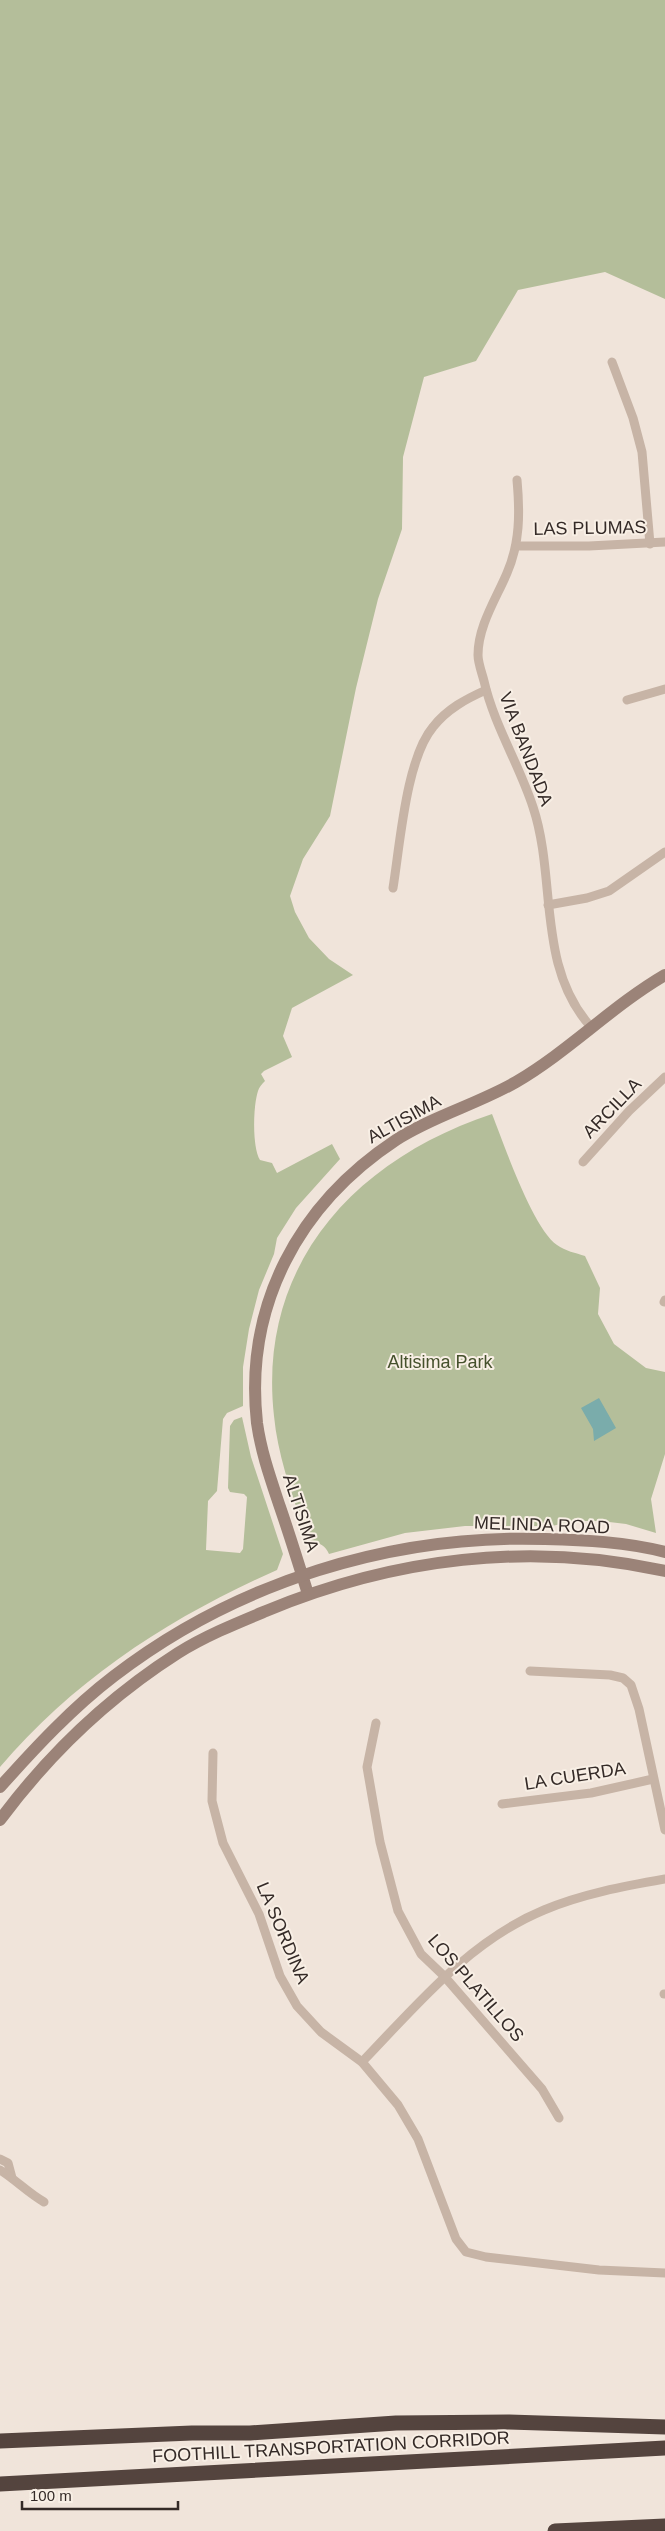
<svg xmlns="http://www.w3.org/2000/svg" width="665" height="2531" font-family="Arial,sans-serif">
	<style>
		.green { fill: #b4be9a }
		.water { fill: #7aacab }
		.lines { fill: none; stroke-linecap: round; stroke-linejoin: round }
		.street { stroke: #c7b4a6; stroke-width: 9 }
		.secondary { stroke: #9b8378; stroke-width: 12 }
		.highway { stroke: #54443e; stroke-width: 15 }
		.labels { text-anchor: middle; stroke-width: 4; stroke-linejoin: round; paint-order: stroke }
		.street-label { font-size: 18px; fill: #342a27; stroke: #f8efe5 }
		.park-label { font-size: 18px; fill: #45512c; stroke: #f8efe5 }
	</style>
	<rect width="100%" height="100%" fill="#f0e4da"/>
	<g class="green">
		<path d="M0 0H665V299L605 272 518 290 476 361 424 377 403 457 402 529 378 599 356 688 330 816 303 859 290 896 295 912 309 938 329 959 353 975 292 1008 283 1036 292 1057 264 1071 261 1074 265 1081C262 1084 259 1087 258 1091 253 1106 252 1147 260 1160L272 1163 277 1173 332 1144 340 1159 296 1208 277 1238 274 1254 259 1290 249 1329 243 1367V1406L227 1413 223 1419 217 1491 208 1501 206 1550 240 1553 243 1549 247 1497 244 1494 230 1492 228 1488 230 1426 234 1420 242 1417 251 1457 283 1554 277 1570C171 1617 76 1678 0 1767Z"/>
		<path d="M492 1114C504 1144 532 1227 557 1245 565 1251 576 1253 585 1256L600 1288 598 1314 614 1344 646 1368 665 1372V1454L651 1499 656 1533 626 1524 601 1521H574L552 1526H465L405 1533 329 1554C325 1545 318 1541 309 1543 295 1503 278 1459 274 1416 257 1264 356 1159 492 1114Z"/>
	</g>
	<path class="water" d="M599 1398 616 1428 594 1441 593 1429 581 1408Z"/>
	<g class="lines">
		<g class="street">
			<path d="M612 362 633 418 642 452 650 544"/>
			<path d="M517 480C520 513 520 543 507 573 496 599 478 626 478 655 478 663 482 673 484 681 494 725 519 764 533 807 557 879 536 966 591 1027"/>
			<path d="M516 546H589L665 542"/>
			<path d="M627 700 665 689"/>
			<path d="M393 888C400 845 406 759 433 727 447 709 466 699 486 690"/>
			<path d="M548 905 587 898 609 891 665 852"/>
			<path d="M583 1162 629 1111 665 1077"/>
			<path d="M664 1302 665 1300"/>
			<path d="M530 1671 610 1675 623 1678 631 1685 639 1709 665 1830"/>
			<path d="M376 1723 367 1767 380 1842 398 1911 421 1954 444 1976 542 2089 559 2118"/>
			<path d="M213 1753 212 1801 223 1843 259 1914 280 1976 297 2006 321 2032 362 2062 398 2105 418 2139 456 2239 466 2252 486 2257 599 2270 665 2273"/>
			<path d="M502 1804 591 1793 653 1779"/>
			<path d="M664 1994H665"/>
			<path d="M362 2062C417 2005 469 1941 544 1910 582 1894 625 1886 665 1879"/>
			<path d="M0 2159 8 2163 12 2178"/>
			<path d="M0 2170C16 2180 28 2193 44 2202"/>
		</g>
		<g class="secondary">
			<path d="M308 1594C299 1565 290 1536 280 1507 271 1480 261 1452 257 1423 244 1305 299 1204 396 1140 433 1116 478 1104 516 1082 569 1051 612 1006 665 975"/>
			<path d="M0 1787C35 1748 72 1708 114 1676 236 1582 392 1534 545 1539 584 1540 627 1542 665 1552"/>
			<path d="M0 1820C49 1754 109 1697 178 1653 205 1636 237 1623 266 1611 393 1558 530 1541 665 1571"/>
		</g>
		<g class="highway">
			<path d="M0 2441 192 2433H250L396 2423 509 2422 665 2427"/>
			<path d="M0 2484 665 2448"/>
			<path d="M555 2531 665 2526"/>
		</g>
	</g>
	<g class="labels">
		<g class="street-label">
			<text transform="translate(590 528) rotate(-1)" y="6">LAS PLUMAS</text>
			<text transform="translate(526 749) rotate(69)" y="6">VIA BANDADA</text>
			<text transform="translate(612 1108) rotate(-46)" y="6">ARCILLA</text>
			<text transform="translate(404 1119) rotate(-29)" y="6">ALTISIMA</text>
			<text transform="translate(301 1513) rotate(72)" y="6">ALTISIMA</text>
			<text transform="translate(542 1525) rotate(2)" y="6">MELINDA ROAD</text>
			<text transform="translate(575 1776) rotate(-9)" y="6">LA CUERDA</text>
			<text transform="translate(283 1933) rotate(67)" y="6">LA SORDINA</text>
			<text transform="translate(476 1988) rotate(49)" y="6">LOS PLATILLOS</text>
			<text transform="translate(331 2447) rotate(-3)" y="6">FOOTHILL TRANSPORTATION CORRIDOR</text>
		</g>
		<g class="park-label">
			<text x="440" y="1368">Altisima Park</text>
		</g>
	</g>
	<path d="M22 2501v8h156v-8" fill="none" stroke="#342a27" stroke-width="2.5"/>
	<text x="30" y="2501" font-size="15" fill="#342a27" stroke="#f8efe5" stroke-width="4" paint-order="stroke">100 m</text>
</svg>
